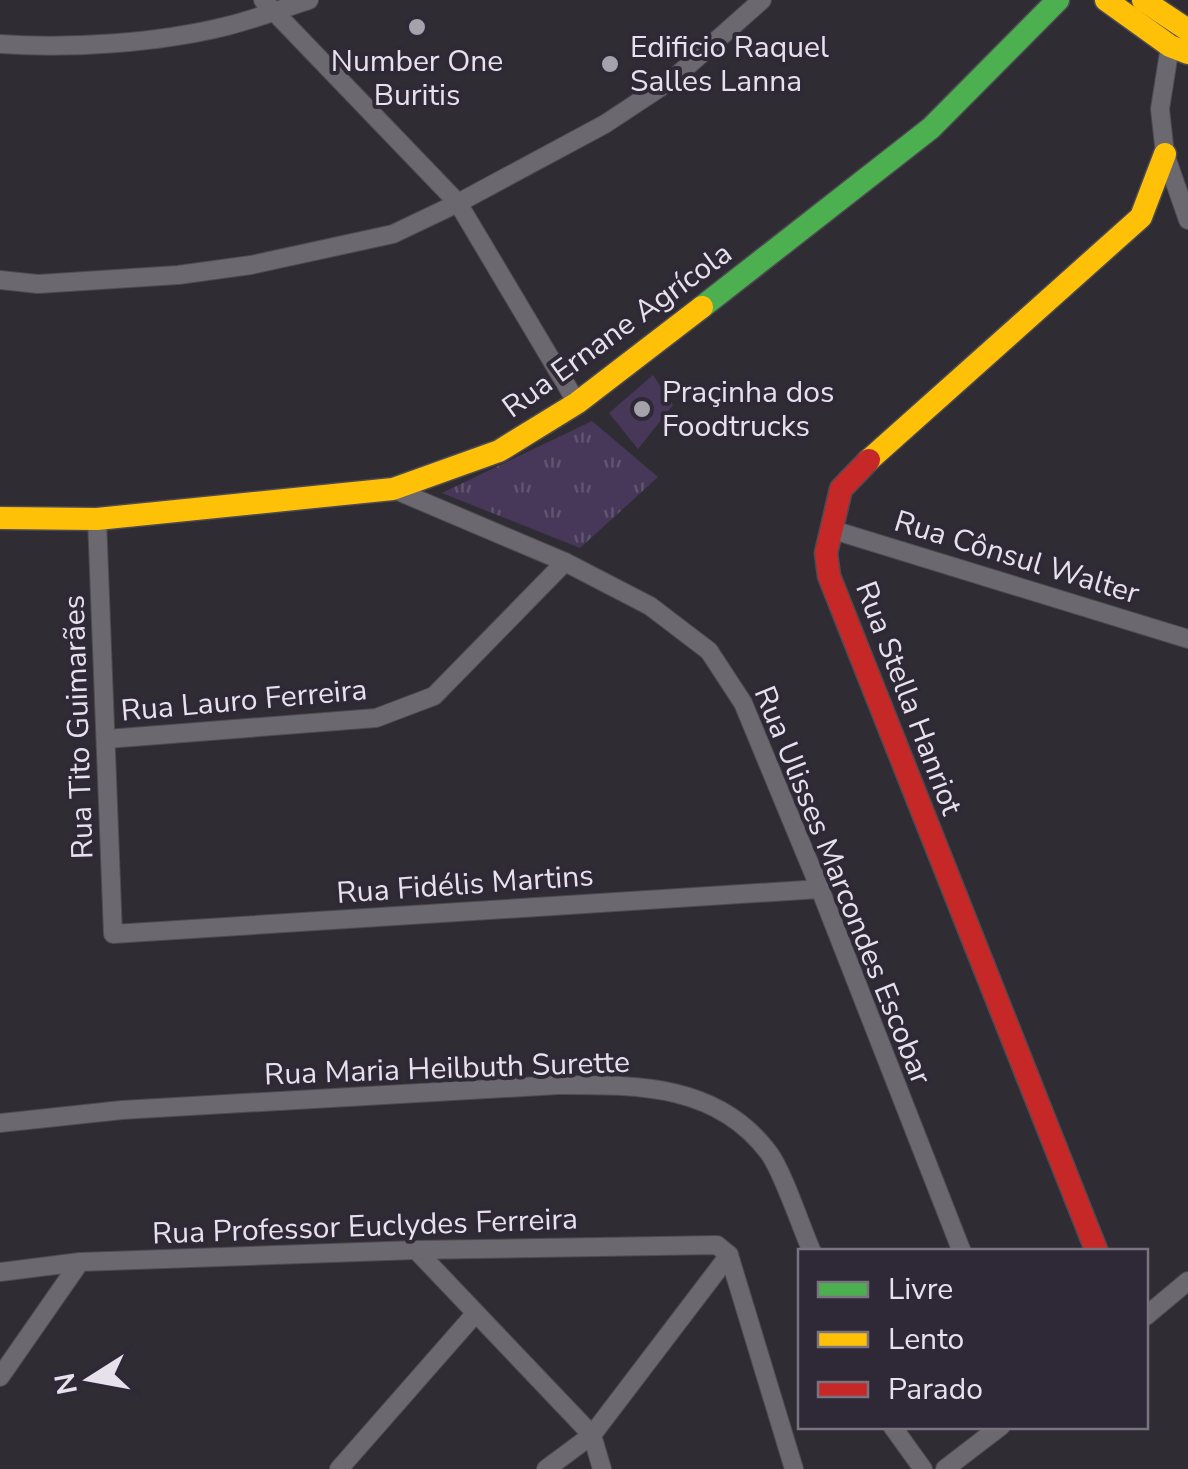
<svg xmlns="http://www.w3.org/2000/svg" width="1188" height="1469" font-family="'Nunito Sans',sans-serif">
	<style>
		.grass { fill: url(#grass-tufts) }
		.pitch { fill: #473758 }
		.lines { fill: none; stroke-linecap: round; stroke-linejoin: round }
		.street-casing { stroke: #4d4a51; stroke-width: 20 }
		.fast-casing { stroke: #4d4a51; stroke-width: 25 }
		.slow-casing { stroke: #4d4a51; stroke-width: 25 }
		.jam-casing { stroke: #4d4a51; stroke-width: 25 }
		.street { stroke: #6c686f; stroke-width: 18 }
		.fast { stroke: #4caf50; stroke-width: 22 }
		.slow { stroke: #ffc107; stroke-width: 22 }
		.jam { stroke: #c62828; stroke-width: 22 }
		.poi-dot { fill: #a6a2ab; stroke: #2f2937; stroke-width: 4 }
		.labels { text-anchor: middle; stroke-width: 8; stroke-linejoin: round; paint-order: stroke }
		.poi-label { font-size: 30px; fill: #e6e1eb; stroke: #2f2937; text-anchor: start }
		.street-label { font-size: 30px; fill: #e6e1eb; stroke: #2f2937 }
	</style>
	<defs>
		<pattern id="grass-tufts" width="24" height="20" patternUnits="userSpaceOnUse" patternTransform="scale(2.5)"><rect width="24" height="20" fill="#473758"/><path d="M3 7l-1-3M5 7V3M7 7l1-3M15 17l-1-3M17 17v-4M19 17l1-3" fill="none" stroke="#625470"/></pattern>
	</defs>
	<rect width="100%" height="100%" fill="#302c34"/>
	<path class="grass" d="M592 421 658 477 580 548 442 493Z"/>
	<path class="pitch" d="M653 375 673 405 638 449 609 413Z"/>
	<g class="lines">
		<defs>
			<g id="street">
				<path d="M263 0 458 203 577 403"/>
				<path d="M0 44C70 49 159 43 227 26 255 19 282 9 309 0"/>
				<path d="M1170 46 1160 109 1165 154 1188 220"/>
				<path d="M0 280 38 284 178 275 251 265 393 234 458 203 605 124 673 79 762 0"/>
				<path d="M393 489 565 562 650 606 709 651 743 703 820 889 962 1252"/>
				<path d="M97 519 113 934 820 889"/>
				<path d="M830 529 1188 639"/>
				<path d="M107 739 376 718 434 696 565 562"/>
				<path d="M0 1123 122 1110 558 1085C636 1085 717 1083 769 1153 783 1172 801 1227 812 1252"/>
				<path d="M416 1250 592 1435 602 1469"/>
				<path d="M729 1255 794 1469"/>
				<path d="M0 1272 80 1262 416 1250 717 1245 729 1255"/>
				<path d="M1146 1316 1188 1281"/>
				<path d="M0 1377 80 1262"/>
				<path d="M892 1426 923 1469"/>
				<path d="M339 1469 475 1314"/>
				<path d="M546 1469 592 1435 729 1255"/>
				<path d="M945 1469 1001 1426"/>
			</g>
			<path id="fast" d="M702 307 931 128 1058 0"/>
			<g id="slow">
				<path d="M1106 0 1170 46 1188 53"/>
				<path d="M1143 0 1188 30"/>
				<path d="M869 460 1141 217 1165 154"/>
				<path d="M0 518 97 519 393 489 499 451 577 403 702 307"/>
			</g>
			<path id="jam" d="M869 460 841 489 826 553 829 576 1097 1252"/>
		</defs>
		<use href="#street" class="street-casing"/>
		<use href="#fast" class="fast-casing"/>
		<use href="#slow" class="slow-casing"/>
		<use href="#jam" class="jam-casing"/>
		<use href="#street" class="street"/>
		<use href="#fast" class="fast"/>
		<use href="#slow" class="slow"/>
		<use href="#jam" class="jam"/>
	</g>
	<g class="poi-dot">
		<circle cx="417" cy="27" r="10"/>
		<circle cx="610" cy="64" r="10"/>
		<circle cx="642" cy="409" r="10"/>
	</g>
	<g class="labels">
		<g class="poi-label">
			<text x="630" y="57">Edificio Raquel<tspan x="630" dy="34">Salles Lanna</tspan></text>
			<text x="417" y="71" text-anchor="middle">Number One<tspan x="417" dy="34">Buritis</tspan></text>
			<text x="662" y="402">Praçinha dos<tspan x="662" dy="34">Foodtrucks</tspan></text>
		</g>
		<g class="street-label">
			<text transform="translate(617 330) rotate(-36)" y="10">Rua Ernane Agrícola</text>
			<text transform="translate(1017 557) rotate(17)" y="10">Rua Cônsul Walter</text>
			<text transform="translate(909 698) rotate(69)" y="10">Rua Stella Hanriot</text>
			<text transform="translate(244 700) rotate(-5)" y="10">Rua Lauro Ferreira</text>
			<text transform="translate(78 727) rotate(-92)" y="10">Rua Tito Guimarães</text>
			<text transform="translate(465 884) rotate(-4)" y="10">Rua Fidélis Martins</text>
			<text transform="translate(843 885) rotate(68)" y="10">Rua Ulisses Marcondes Escobar</text>
			<text transform="translate(447 1068) rotate(-2)" y="10">Rua Maria Heilbuth Surette</text>
			<text transform="translate(365 1226) rotate(-2)" y="10">Rua Professor Euclydes Ferreira</text>
		</g>
	</g>
	<rect x="798" y="1249" width="350" height="180" fill="#2f2937" stroke="#78737f" stroke-width="2.5"/>
	<rect x="818" y="1282" width="50" height="15" fill="#4caf50" stroke="#78737f" stroke-width="2.5"/>
	<text x="888" y="1299" font-size="30" fill="#e6e1eb">Livre</text>
	<rect x="818" y="1332" width="50" height="15" fill="#ffc107" stroke="#78737f" stroke-width="2.5"/>
	<text x="888" y="1349" font-size="30" fill="#e6e1eb">Lento</text>
	<rect x="818" y="1382" width="50" height="15" fill="#c62828" stroke="#78737f" stroke-width="2.5"/>
	<text x="888" y="1399" font-size="30" fill="#e6e1eb">Parado</text>
	<g transform="translate(90 1379) rotate(259)" stroke="#2f2937" stroke-width="8" paint-order="stroke">
	<path d="M0-8L18 38L0 25L-18 38Z" fill="#e6e1eb"/>
	<text y="-15" font-size="28" font-weight="bold" text-anchor="middle" fill="#e6e1eb">N</text>
	</g>
</svg>
